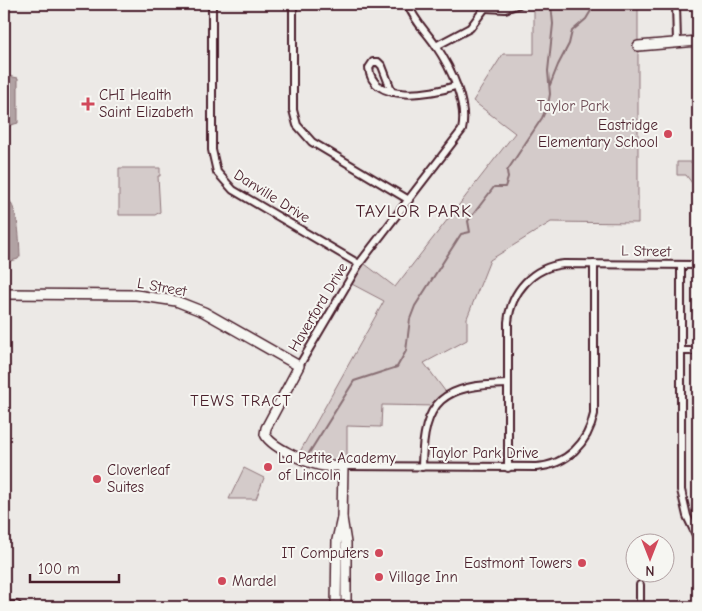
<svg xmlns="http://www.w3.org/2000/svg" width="702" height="611" font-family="'Comic Neue',sans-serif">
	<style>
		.green { fill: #d4cbca; stroke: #8f757a }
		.water { fill: #b1a2a3; stroke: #886e73 }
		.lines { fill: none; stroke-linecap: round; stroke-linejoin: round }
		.stream { stroke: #886e73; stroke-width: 2 }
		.street-casing { stroke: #4a1f2b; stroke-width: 10 }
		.secondary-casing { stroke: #4a1f2b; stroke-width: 12 }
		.primary-casing { stroke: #4a1f2b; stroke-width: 14 }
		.street { stroke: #f6f6f2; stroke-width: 6 }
		.secondary { stroke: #f6f6f2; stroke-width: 9 }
		.primary { stroke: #f6f6f2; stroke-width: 10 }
		.poi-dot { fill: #d1495b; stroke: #f6f6f2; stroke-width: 2 }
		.labels { text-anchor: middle; stroke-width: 4; stroke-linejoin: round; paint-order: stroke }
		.poi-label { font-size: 15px; fill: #4a1f2b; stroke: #f6f6f2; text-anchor: start }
		.park-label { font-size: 15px; fill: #6c4a53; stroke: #f6f6f2 }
		.street-label { font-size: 15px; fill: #4a1f2b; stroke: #f6f6f2 }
		.neighbourhood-label { font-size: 16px; letter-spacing: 1px; fill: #4a1f2b; stroke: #f6f6f2 }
		.quarter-label { font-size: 18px; letter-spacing: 1px; fill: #4a1f2b; stroke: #f6f6f2 }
	</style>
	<rect width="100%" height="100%" fill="#ece9e6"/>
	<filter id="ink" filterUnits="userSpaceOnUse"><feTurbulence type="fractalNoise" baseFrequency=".02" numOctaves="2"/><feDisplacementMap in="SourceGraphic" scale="10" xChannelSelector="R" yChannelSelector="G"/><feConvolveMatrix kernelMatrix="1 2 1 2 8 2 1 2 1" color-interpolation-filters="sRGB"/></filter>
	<g filter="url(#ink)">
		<g class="green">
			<path d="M534 4H638V223L551 222 490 260 467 318V340L424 363 448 395 437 406 382 405 381 427 347 426V466L297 457 384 301 348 282 361 261 395 287 515 133 473 101 503 54H534Z"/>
			<path d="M677 162H698V183H692L686 175H677Z"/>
			<path d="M119 168H160V176H158L160 212 155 215H119Z"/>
			<path d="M244 468 264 478 256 499H229Z"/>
		</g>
		<g class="water">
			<path d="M4 75 18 78V123L4 127Z"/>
			<path d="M4 192C19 211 19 232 20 256L18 259 4 263Z"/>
		</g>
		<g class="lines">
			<g class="stream">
				<path d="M550 85 558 65 569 44 572 31 586 19 595 4"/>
				<path d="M309 453 354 381 397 367 406 351 410 319 415 306 461 234 470 232 468 221 494 187H505L508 178 507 171 542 118 548 105 550 94 548 71 553 24 551 4"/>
			</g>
			<defs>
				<g id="street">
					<path d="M212 4V150L217 172 233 190 359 264"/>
					<path d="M293 4V110L297 125 312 142 409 200"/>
					<path d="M676 4 677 42"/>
					<path d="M486 8 505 9 519 4"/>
					<path d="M436 46 470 28 488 4"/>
					<path d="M392 92 382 66 378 62H373L369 68C372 104 432 94 455 86"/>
					<path d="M681 265V490L687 516 698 539"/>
					<path d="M681 351H698"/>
					<path d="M299 366 359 264 462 130C468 104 451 68 436 46 426 31 414 21 408 4"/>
					<path d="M343 466 536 467C567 465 588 443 594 414V264"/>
					<path d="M422 467C423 399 443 385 508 384"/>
					<path d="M508 468V322C511 291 533 267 564 264L698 265"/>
					<path d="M640 607V585"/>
				</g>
				<g id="secondary">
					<path d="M638 46 698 41"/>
					<path d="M4 294 136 295 176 301 204 312 299 366 266 428 265 434C270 447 306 462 319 465 327 467 335 466 343 466L342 518 337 540 336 607"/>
					<path d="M342 518 346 543V607"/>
				</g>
				<path id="primary" d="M4 607H16"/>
			</defs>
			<use href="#street" class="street-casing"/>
			<use href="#secondary" class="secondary-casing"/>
			<use href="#primary" class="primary-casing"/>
			<use href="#street" class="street"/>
			<use href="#secondary" class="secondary"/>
			<use href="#primary" class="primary"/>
		</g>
	</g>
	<g class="poi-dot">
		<path d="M85.5 96.5h5v5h5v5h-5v5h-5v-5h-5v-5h5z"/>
		<circle cx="668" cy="134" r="5"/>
		<circle cx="268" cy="467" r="5"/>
		<circle cx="97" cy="479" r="5"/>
		<circle cx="379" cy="553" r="5"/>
		<circle cx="582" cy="563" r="5"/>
		<circle cx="379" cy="577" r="5"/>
		<circle cx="222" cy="581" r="5"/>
	</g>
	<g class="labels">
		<g class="poi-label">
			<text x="99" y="100">CHI Health<tspan x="99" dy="17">Saint Elizabeth</tspan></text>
			<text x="658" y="130" text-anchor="end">Eastridge<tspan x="658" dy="17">Elementary School</tspan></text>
			<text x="278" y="463">La Petite Academy<tspan x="278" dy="17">of Lincoln</tspan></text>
			<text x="107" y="475">Cloverleaf<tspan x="107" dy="17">Suites</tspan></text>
			<text x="369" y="558" text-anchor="end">IT Computers</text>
			<text x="572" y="568" text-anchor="end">Eastmont Towers</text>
			<text x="389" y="582">Village Inn</text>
			<text x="232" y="586">Mardel</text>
		</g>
		<g class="park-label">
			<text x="573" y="111">Taylor Park</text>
		</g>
		<g class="street-label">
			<text transform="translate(272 196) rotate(32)" y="5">Danville Drive</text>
			<text transform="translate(646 251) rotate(1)" y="5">L Street</text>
			<text transform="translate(162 287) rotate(10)" y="5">L Street</text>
			<text transform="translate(318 307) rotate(-59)" y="5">Haverford Drive</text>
			<text x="484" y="458">Taylor Park Drive</text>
		</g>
		<g class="neighbourhood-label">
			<text x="241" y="406">TEWS TRACT</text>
		</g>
		<g class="quarter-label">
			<text x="414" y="217">TAYLOR PARK</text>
		</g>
	</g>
	<rect width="702" height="611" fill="none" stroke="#f6f6f2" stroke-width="20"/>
	<rect x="10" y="10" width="682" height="591" fill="none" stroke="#4a1f2b" stroke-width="2" filter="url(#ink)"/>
	<g transform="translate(650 558) rotate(180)"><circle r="24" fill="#f6f6f2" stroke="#b1a0a2"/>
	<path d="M0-4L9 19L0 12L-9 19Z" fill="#d1495b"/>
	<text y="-8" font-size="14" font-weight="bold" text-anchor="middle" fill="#4a1f2b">N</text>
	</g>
	<path d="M30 574v8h89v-8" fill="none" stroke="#4a1f2b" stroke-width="2.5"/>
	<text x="38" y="574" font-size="15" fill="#4a1f2b" stroke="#f6f6f2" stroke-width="4" paint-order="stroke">100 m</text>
</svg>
